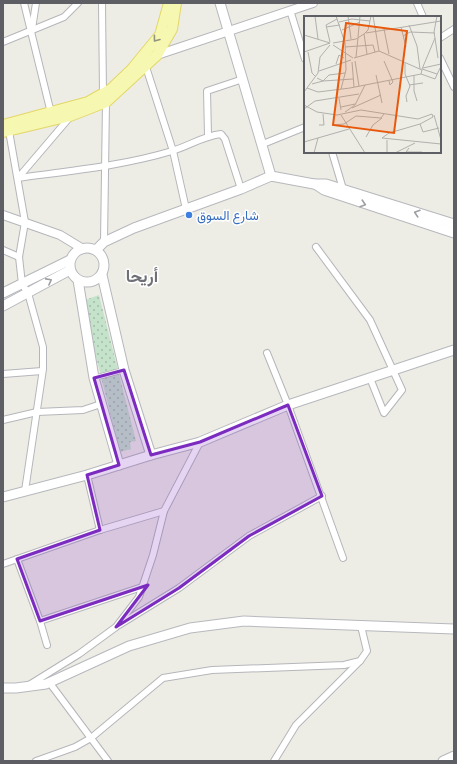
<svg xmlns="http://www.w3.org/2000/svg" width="457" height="764" font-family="'Roboto Condensed',Vazirmatn,sans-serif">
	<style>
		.park { fill: url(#park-dots) }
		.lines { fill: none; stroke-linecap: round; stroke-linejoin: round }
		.pedestrian-casing { stroke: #b5b6bb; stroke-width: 6 }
		.minor-casing { stroke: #b5b6bb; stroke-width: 8 }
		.tertiary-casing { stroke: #b5b6bb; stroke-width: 10 }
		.secondary-casing { stroke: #b6b8bd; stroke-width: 11 }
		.primary-casing { stroke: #e3d768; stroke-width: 12 }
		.pedestrian { stroke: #fff; stroke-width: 4.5 }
		.minor { stroke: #fff; stroke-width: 6 }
		.tertiary { stroke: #fff; stroke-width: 8 }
		.secondary { stroke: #fff; stroke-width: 9 }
		.primary { stroke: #f6f7b1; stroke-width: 10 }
		.oneway { stroke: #93947f }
		.oneway2 { stroke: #9e9fa2 }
		.marked { fill: #7b2cbf; fill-opacity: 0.2; stroke: #7b2cbf; stroke-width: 3; stroke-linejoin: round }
		.shop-dot { fill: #3f7fe0; stroke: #fff; stroke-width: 1.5 }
		.labels { text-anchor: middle; stroke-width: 3; stroke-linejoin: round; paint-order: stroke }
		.shop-label { font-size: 13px; fill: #366cbe; stroke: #fff; text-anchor: start }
		.district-label { font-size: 17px; font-weight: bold; fill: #6e7076; stroke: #fff }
		.inset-road { fill: none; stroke: #b0b0ad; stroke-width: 1 }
		.view { fill: #e8590c; fill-opacity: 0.15; stroke: #e8590c; stroke-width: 2 }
		.inset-edge { fill: none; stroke: #5d5f64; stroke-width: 2 }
	</style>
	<defs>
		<pattern id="park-dots" width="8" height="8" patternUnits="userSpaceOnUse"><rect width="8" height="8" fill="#c4e3ca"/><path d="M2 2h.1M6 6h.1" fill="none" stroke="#a2bba8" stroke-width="1.8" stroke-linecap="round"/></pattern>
	</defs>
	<rect width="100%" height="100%" fill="#eeede5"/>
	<path class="park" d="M99 295 136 441 130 442 131 449 120 452 82 301Z"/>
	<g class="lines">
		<defs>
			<path id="pedestrian" d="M94 378 124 370"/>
			<g id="minor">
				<path d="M24 3 51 113"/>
				<path d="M102 3 103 94"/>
				<path d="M417 3 423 17"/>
				<path d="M290 10 305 59"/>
				<path d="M32 29 36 3"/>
				<path d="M440 38 454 29"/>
				<path d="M3 42 64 17 78 3"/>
				<path d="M440 58 454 87"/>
				<path d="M146 67 173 151 186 209"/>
				<path d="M9 131 25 222 19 257 22 284 28 293 43 347V369L25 491"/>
				<path d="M208 135 207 91 243 79"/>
				<path d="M263 144 305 127"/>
				<path d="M332 152 343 189"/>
				<path d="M18 178C69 171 122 166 172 151 189 146 203 136 221 134L225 139 241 189"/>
				<path d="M18 178 70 117"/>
				<path d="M104 242 106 102"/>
				<path d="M316 247 370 320 402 390 384 413 370 378"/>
				<path d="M3 250 19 257"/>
				<path d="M267 353 288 405 343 558"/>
				<path d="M3 374 42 371"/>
				<path d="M3 420 37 412 83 410 101 404"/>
				<path d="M87 475 100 530"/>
				<path d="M17 559 40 621 47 645"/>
				<path d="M3 564 100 530 164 511"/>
				<path d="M40 621 142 587"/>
				<path d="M119 625 179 588 249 536 322 496"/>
				<path d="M49 682 108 761"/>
				<path d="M29 685 79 654 116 627 139 597 153 555 164 511 200 442"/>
				<path d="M36 761 75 747 91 738 163 678 212 670 344 665 360 661 367 651 361 626"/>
				<path d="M274 761 296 725 360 661"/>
			</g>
			<g id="tertiary">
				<path d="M157 55 313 3"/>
				<path d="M3 215 60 235 83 249"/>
			</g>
			<g id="secondary">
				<path d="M220 3 271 176"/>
				<path d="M315 184 324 190 454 233"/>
				<circle cx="87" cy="265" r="17"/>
				<path d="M96 250 104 242 134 228 241 189 271 176 314 184H326L454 224"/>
				<path d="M102 275 124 370 151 455"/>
				<path d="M78 280 94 378 119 465"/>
				<path d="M3 293 70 260"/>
				<path d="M3 306 70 270"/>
				<path d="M3 497 87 475 151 455 200 442 288 405 454 350"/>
				<path d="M3 688H16L46 684 129 646 190 628 244 621 454 629"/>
				<path d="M443 761 454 756"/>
			</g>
			<g id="primary">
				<path d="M3 125 88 102 111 89 132 69 160 35 169 3"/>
				<path d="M3 132 70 116 106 102 157 55 172 29 176 3"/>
			</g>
		</defs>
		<use href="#pedestrian" class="pedestrian-casing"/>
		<use href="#minor" class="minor-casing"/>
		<use href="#tertiary" class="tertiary-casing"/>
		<use href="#secondary" class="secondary-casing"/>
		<use href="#primary" class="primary-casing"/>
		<use href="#pedestrian" class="pedestrian"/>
		<use href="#minor" class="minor"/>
		<use href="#tertiary" class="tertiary"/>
		<use href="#secondary" class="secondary"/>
		<use href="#primary" class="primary"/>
	</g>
	<defs><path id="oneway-chevron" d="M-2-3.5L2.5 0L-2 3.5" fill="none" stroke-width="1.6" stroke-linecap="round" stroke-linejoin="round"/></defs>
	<use class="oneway" href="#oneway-chevron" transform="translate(156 39) rotate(127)"/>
	<g class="oneway2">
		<use href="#oneway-chevron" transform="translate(363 204) rotate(18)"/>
		<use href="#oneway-chevron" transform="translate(417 213) rotate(-162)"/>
		<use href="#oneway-chevron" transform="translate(49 281) rotate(-28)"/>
	</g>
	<path class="marked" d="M124 370 151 455 200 442 288 405 322 496 249 536 179 588 116 627 148 585 40 621 17 559 100 530 87 475 119 465 94 378Z"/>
	<circle class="shop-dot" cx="189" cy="215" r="4"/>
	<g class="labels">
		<g class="shop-label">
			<text x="197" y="220">شارع السوق</text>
		</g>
		<g class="district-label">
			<text x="142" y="282">أريحا</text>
		</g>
	</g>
	<g transform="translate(304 16)">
		<rect width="137" height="137" fill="#eeede5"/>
		<path class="inset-road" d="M11 0 14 23M32 0 40 24M44 0 47 23M69 0 75 35M133 0 130 16 134 42M35 6 48 3 66 5M105 9 113 30 116 53M22 11 36 9M97 11 102 31M80 13 85 38M38 14 56 6M62 17 137 5M60 18 63 38M0 19 26 27M99 20 106 16 131 17M54 21 56 0M26 26 22 9 33 3M29 27 52 23 60 18 64 14 67 0M29 29 49 42M41 31 69 29 71 36M0 36 26 27M4 36 8 57 11 60M52 41 54 22M51 45 55 70M80 45 89 66 86 69 85 65M48 46 50 71M101 47V58L106 70 102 80 103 86M32 48 35 39 40 42M119 52 137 48M118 53 131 22M118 53 133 58M15 55 47 44M117 58 131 63 136 52M72 59 78 87M110 59V75L113 85M13 62 19 65 49 63M8 68 19 65 25 59 41 57M105 69 119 67M3 72 14 76 46 72 117 58 118 54 75 35 50 42M37 73 42 54 41 26M0 76 14 57 16 41 26 29M35 82 37 94M0 89 13 96 33 99 57 94 114 103 128 98 129 101 116 108 85 117 78 122 137 128M37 91 51 88M48 92 77 79M0 93 11 85 55 78M41 96 51 89 61 69M37 99 61 137M130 99 137 124M116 108 119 116 135 112M15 109H20L19 98M29 109 40 108 52 100 77 102 80 98M62 121 69 109 78 102M0 126 45 113M105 132 102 136H118M10 137 14 122M83 137V124M91 137 111 127"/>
		<path class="view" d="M42 7 103 15 90 117 29 109Z"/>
		<rect width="137" height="137" class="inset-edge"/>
	</g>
	<rect width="457" height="764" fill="none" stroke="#5d5f64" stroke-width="8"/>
</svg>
